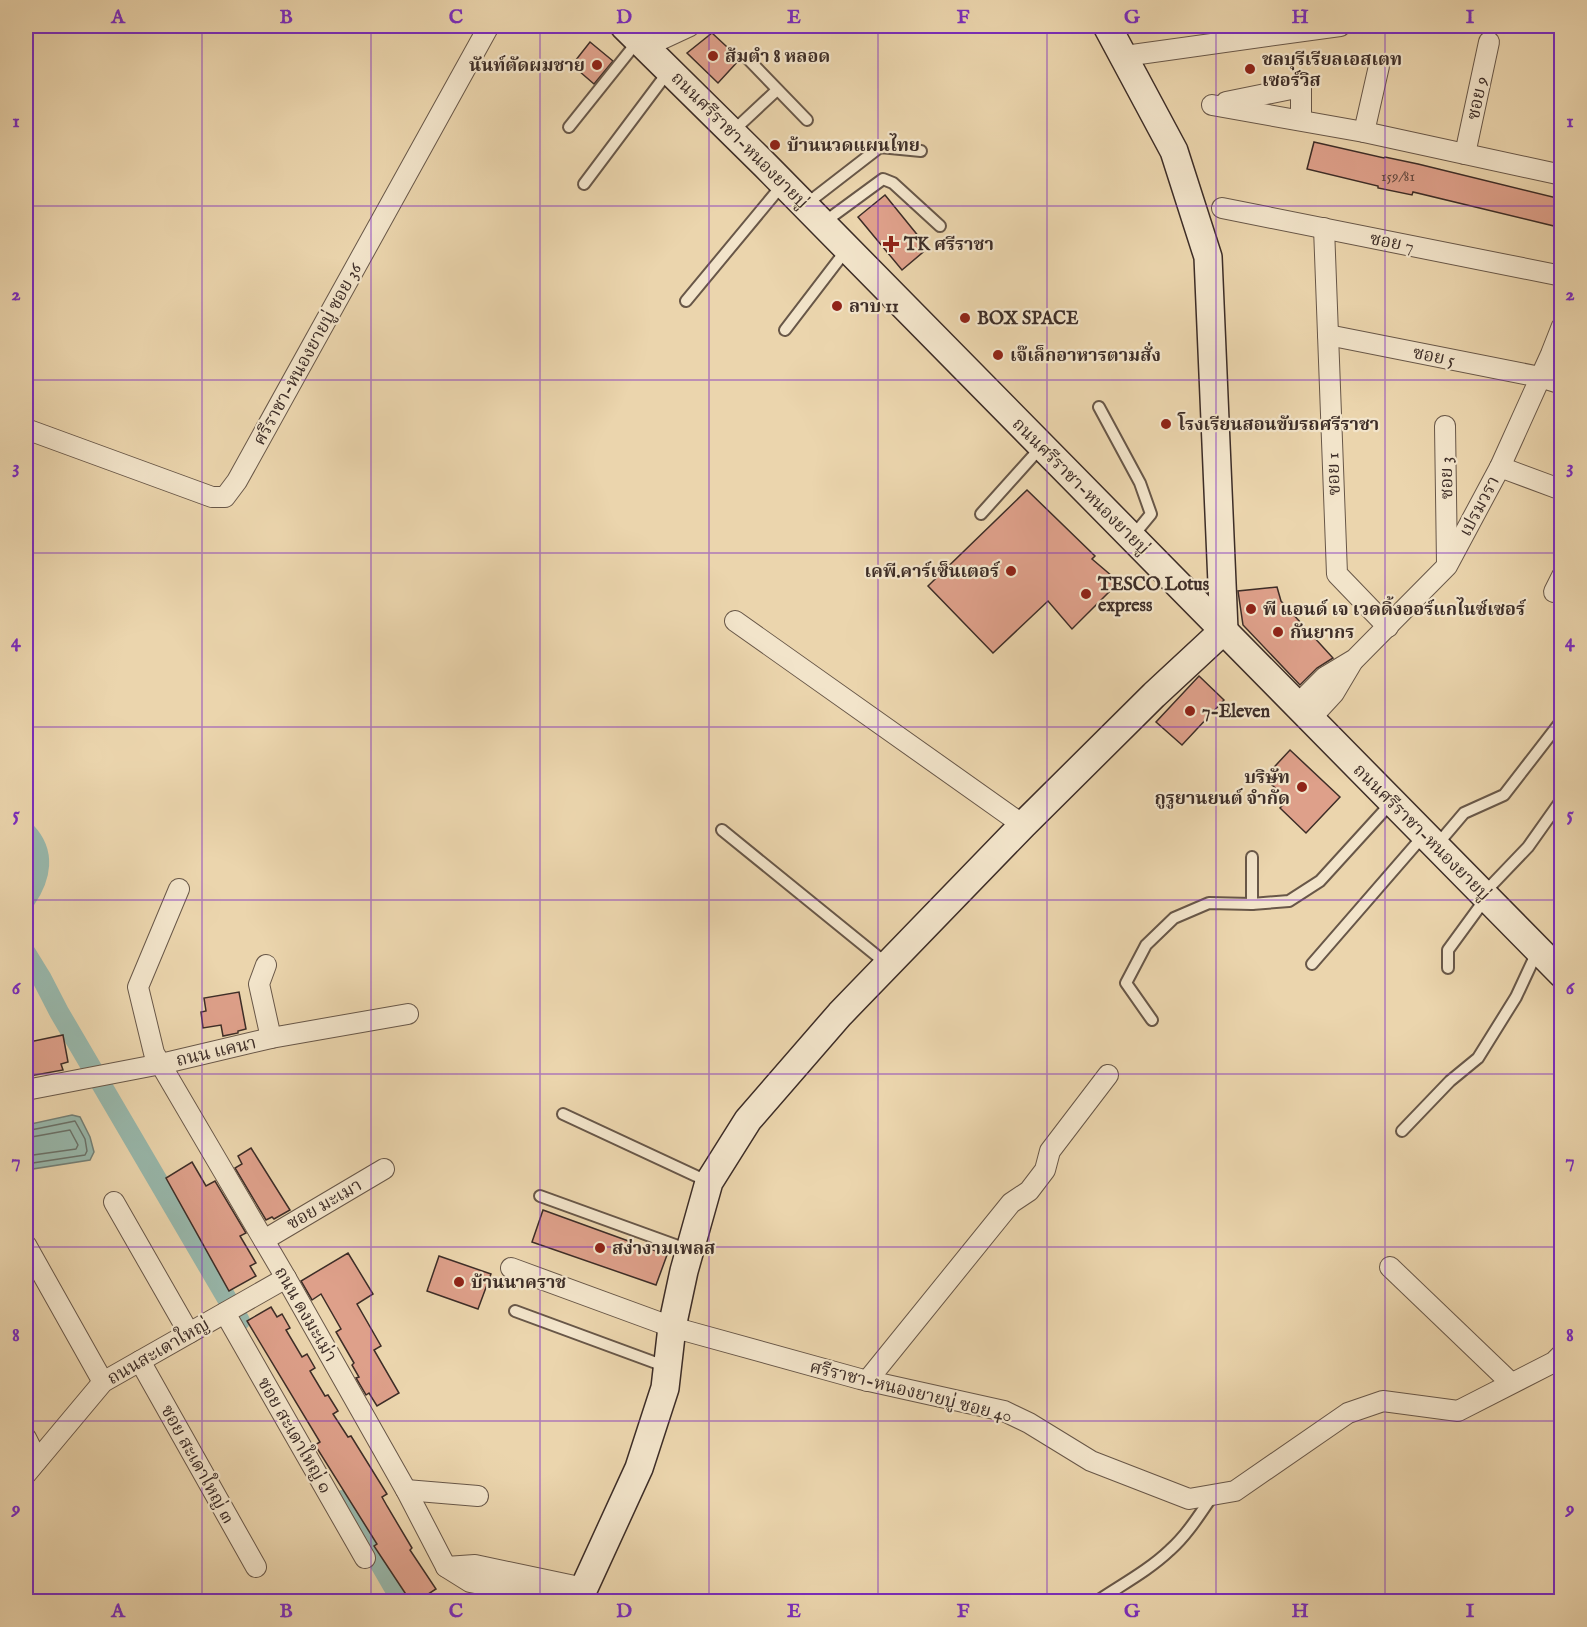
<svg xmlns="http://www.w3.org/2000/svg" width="1587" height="1627" font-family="'IM FELL English','Noto Serif Thai',serif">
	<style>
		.water { fill: #98b8ac; stroke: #748077; stroke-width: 1.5 }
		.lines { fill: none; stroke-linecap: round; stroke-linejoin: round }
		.shore { stroke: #6a726a; stroke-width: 1.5 }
		.canal { stroke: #98b8ac; stroke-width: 20 }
		.building { fill: #dea08a; stroke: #3d2d27; stroke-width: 1.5 }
		.lane-casing { stroke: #685748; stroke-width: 14 }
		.street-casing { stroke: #685748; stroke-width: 22 }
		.secondary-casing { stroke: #3d2d27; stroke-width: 30 }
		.lane { stroke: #f2e4ca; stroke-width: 10 }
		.street { stroke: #f2e4ca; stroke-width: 20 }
		.secondary { stroke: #f2e4ca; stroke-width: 27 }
		.grid { fill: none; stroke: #7b2cbf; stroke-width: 1.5; stroke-opacity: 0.55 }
		.poi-dot { fill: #8f2418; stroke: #f2e4ca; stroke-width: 2 }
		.labels { text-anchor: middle; stroke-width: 4.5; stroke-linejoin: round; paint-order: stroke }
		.number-label { font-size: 15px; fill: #654a40 }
		.poi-label { font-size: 18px; font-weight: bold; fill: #3d2d27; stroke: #f2e4ca; text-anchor: start }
		.street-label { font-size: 18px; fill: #3d2d27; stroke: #f2e4ca }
		.neatline { fill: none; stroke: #7b2cbf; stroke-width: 2 }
		.grid-label { font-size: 20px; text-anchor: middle; font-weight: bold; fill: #7b2cbf }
	</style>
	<rect width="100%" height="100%" fill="#ebd5ad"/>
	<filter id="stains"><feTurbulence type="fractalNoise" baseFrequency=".00333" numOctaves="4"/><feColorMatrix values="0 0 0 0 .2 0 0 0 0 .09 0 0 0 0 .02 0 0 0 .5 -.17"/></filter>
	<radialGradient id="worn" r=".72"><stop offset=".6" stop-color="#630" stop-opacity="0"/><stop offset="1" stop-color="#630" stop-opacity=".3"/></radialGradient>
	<path class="water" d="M72 1115 80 1117 90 1137 94 1152 90 1160 26 1170V1125Z"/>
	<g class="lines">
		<g class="shore">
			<path d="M26 1131 75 1121 85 1139 87 1151 85 1155 26 1164"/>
			<path d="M26 1138 70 1130 78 1145 76 1149 26 1156"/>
		</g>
		<g class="canal">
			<path d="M26 832C46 853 41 877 26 899"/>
			<path d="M26 953 42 979 59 1012 240 1321"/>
			<path d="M343 1500 402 1602"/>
		</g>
	</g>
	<g class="building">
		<path d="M712 33 740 59 718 83 687 53Z"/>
		<path d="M590 42 613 61 594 84 572 65Z"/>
		<path d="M1314 142 1384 158 1385 157 1418 164 1561 199 1554 226 1413 192 1412 195 1378 188V186L1307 169Z"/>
		<path d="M885 195 928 248 902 270 858 217Z"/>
		<path d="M1027 490 1095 556 1092 559 1119 582 1072 629 1048 601 993 653 928 586Z"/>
		<path d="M1277 587 1281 601 1333 658 1317 668 1300 685 1243 625 1238 591Z"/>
		<path d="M1199 676 1224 700 1182 745 1156 722Z"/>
		<path d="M1290 750 1340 797 1306 833 1280 808 1288 799 1264 778Z"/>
		<path d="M239 992 246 1029 238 1031V1033L223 1036 221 1025 203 1028 201 1012 206 1011 204 998Z"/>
		<path d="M63 1035 68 1062 61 1064 63 1070 30 1076 26 1056 31 1055 29 1042Z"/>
		<path d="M251 1148 290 1210 274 1219 272 1217 266 1220 235 1168 242 1164 238 1156Z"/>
		<path d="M192 1162 206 1186 215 1181 246 1233 240 1236 256 1263 250 1266 256 1276 229 1291 166 1178Z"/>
		<path d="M543 1210 667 1255 656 1285 532 1242Z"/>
		<path d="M348 1253 373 1294 357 1304 381 1346 374 1350 399 1393 377 1406 369 1393 366 1395 356 1378 359 1377 352 1365 354 1363 336 1332 341 1329 321 1294 312 1300 301 1281Z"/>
		<path d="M439 1256 491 1274 478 1309 427 1291Z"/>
		<path d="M271 1307 277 1317 282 1314 290 1328 286 1330 302 1357 307 1354 315 1368 310 1371 325 1396 328 1395 338 1411 333 1414 348 1437 351 1436 387 1494 382 1497 387 1506 412 1548 410 1550 436 1589 416 1602H411L374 1546 377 1544 315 1445 320 1442 247 1321Z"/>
	</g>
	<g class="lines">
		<defs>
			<g id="lane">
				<path d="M748 59 807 120"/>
				<path d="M569 127 637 42"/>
				<path d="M732 132 777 90"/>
				<path d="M584 184 668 72"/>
				<path d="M805 205 880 147 921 151"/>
				<path d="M823 223 883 179 893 183 940 226"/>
				<path d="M686 301 783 184"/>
				<path d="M785 330 847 249"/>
				<path d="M1099 407 1140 483 1151 514 1132 537"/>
				<path d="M981 514 1042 446"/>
				<path d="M722 830 887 964"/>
				<path d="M1436 846 1464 813 1504 795 1562 720"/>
				<path d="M1483 894 1528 847 1562 799"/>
				<path d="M1252 904V857"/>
				<path d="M1312 964 1424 835"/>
				<path d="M1448 968V950L1486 898"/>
				<path d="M1152 1020 1126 983 1146 945 1174 918 1209 903 1252 904 1289 901 1320 881 1392 802"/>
				<path d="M563 1114 709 1182"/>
				<path d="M1402 1131 1450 1081 1478 1058 1516 997 1537 952"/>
				<path d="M540 1196 689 1250"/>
				<path d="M515 1311 667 1367"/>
				<path d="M1096 1602C1121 1585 1148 1571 1170 1550 1187 1535 1200 1514 1213 1495"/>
			</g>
			<g id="street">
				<path d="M647 46 690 26"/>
				<path d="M1125 56 1340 26"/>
				<path d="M1226 102 1301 87V120"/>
				<path d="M1212 105 1364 132 1562 175"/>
				<path d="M1364 132 1379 66"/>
				<path d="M1465 154 1489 42"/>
				<path d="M1222 208 1562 276"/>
				<path d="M1324 228 1337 574 1388 627"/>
				<path d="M1328 335 1540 377 1562 384"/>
				<path d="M1445 426 1447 563"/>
				<path d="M26 429 212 497H225L237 481 489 26"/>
				<path d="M1500 467 1562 490"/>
				<path d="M1554 592 1562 576"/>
				<path d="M735 621 1023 825"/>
				<path d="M1296 706 1325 677 1355 659 1447 566 1500 467 1551 354 1562 326"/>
				<path d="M1310 719 1334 693 1353 661"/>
				<path d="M179 889 138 987 154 1053 286 1278 406 1490 446 1567 470 1582 570 1601"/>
				<path d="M266 965 259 984 271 1038"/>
				<path d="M26 1090 161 1064 271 1038 408 1014"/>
				<path d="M114 1202 189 1333"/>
				<path d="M264 1240 384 1169"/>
				<path d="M26 1245 103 1382"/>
				<path d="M1390 1267 1511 1383"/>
				<path d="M511 1268 672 1327 860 1379 1004 1411 1029 1423 1091 1461 1189 1499 1235 1491 1348 1413 1383 1401 1458 1411 1554 1362 1562 1354"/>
				<path d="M225 1313 365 1558"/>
				<path d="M140 1361 256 1567"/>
				<path d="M867 1381 1011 1203 1029 1191 1045 1170 1050 1151 1108 1075"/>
				<path d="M26 1438 37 1460"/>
				<path d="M26 1474 103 1382 286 1278"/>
				<path d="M406 1490 478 1496"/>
				<path d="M446 1567 475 1565 584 1588"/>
			</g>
			<g id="secondary">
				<path d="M624 26 765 165 1562 974"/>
				<path d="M570 1602 584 1588 639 1468 665 1388 672 1327 684 1271 709 1182 748 1120 840 1014 1023 825 1154 695 1224 630 1208 257 1174 151 1107 26"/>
			</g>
		</defs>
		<use href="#lane" class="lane-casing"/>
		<use href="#street" class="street-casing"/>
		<use href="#secondary" class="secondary-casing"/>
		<use href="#lane" class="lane"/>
		<use href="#street" class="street"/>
		<use href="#secondary" class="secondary"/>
	</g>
	<path class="grid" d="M202 26V1602M371 26V1602M540 26V1602M709 26V1602M878 26V1602M1047 26V1602M1216 26V1602M1385 26V1602M26 206H1562M26 380H1562M26 553H1562M26 727H1562M26 900H1562M26 1074H1562M26 1247H1562M26 1421H1562"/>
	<g class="poi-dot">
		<circle cx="713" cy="56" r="6"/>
		<circle cx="597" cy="65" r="6"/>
		<circle cx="1250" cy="69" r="6"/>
		<circle cx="775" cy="145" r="6"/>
		<path d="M888 235h6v6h6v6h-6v6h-6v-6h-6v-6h6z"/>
		<circle cx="837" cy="306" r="6"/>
		<circle cx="965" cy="318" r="6"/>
		<circle cx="998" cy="355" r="6"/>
		<circle cx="1166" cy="424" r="6"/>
		<circle cx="1011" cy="571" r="6"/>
		<circle cx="1086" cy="594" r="6"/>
		<circle cx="1251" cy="609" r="6"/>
		<circle cx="1278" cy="632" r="6"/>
		<circle cx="1190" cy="711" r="6"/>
		<circle cx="1302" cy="787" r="6"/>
		<circle cx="600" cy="1248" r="6"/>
		<circle cx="459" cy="1282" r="6"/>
	</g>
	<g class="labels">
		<g class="number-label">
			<text x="1398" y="181">159/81</text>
		</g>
		<g class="poi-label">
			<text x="725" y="62">ส้มตำ 8 หลอด</text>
			<text x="1262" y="65">ชลบุรีเรียลเอสเตท<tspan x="1262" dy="21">เซอร์วิส</tspan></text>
			<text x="585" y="71" text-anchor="end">นันท์ตัดผมชาย</text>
			<text x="787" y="151">บ้านนวดแผนไทย</text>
			<text x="904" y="250">TK ศรีราชา</text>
			<text x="849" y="312">ลาบ 11</text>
			<text x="977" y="324">BOX SPACE</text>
			<text x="1010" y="361">เจ๊เล็กอาหารตามสั่ง</text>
			<text x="1178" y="430">โรงเรียนสอนขับรถศรีราชา</text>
			<text x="999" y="577" text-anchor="end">เคพี.คาร์เซ็นเตอร์</text>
			<text x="1098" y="590">TESCO Lotus<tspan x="1098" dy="21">express</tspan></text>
			<text x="1263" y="615">พี แอนด์ เจ เวดดิ้งออร์แกไนซ์เซอร์</text>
			<text x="1290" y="638">กันยากร</text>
			<text x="1202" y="717">7-Eleven</text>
			<text x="1290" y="783" text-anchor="end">บริษัท<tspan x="1290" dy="21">กูรูยานยนต์ จำกัด</tspan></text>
			<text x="612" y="1254">สง่างามเพลส</text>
			<text x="471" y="1288">บ้านนาคราช</text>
		</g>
		<g class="street-label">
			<text transform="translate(1477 98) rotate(-78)" y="6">ซอย 9</text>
			<text transform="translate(740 140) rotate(45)" y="6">ถนนศรีราชา-หนองยายบู่</text>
			<text transform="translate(1392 242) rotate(11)" y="6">ซอย 7</text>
			<text transform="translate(307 354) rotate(-61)" y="6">ศรีราชา-หนองยายบู่ ซอย 36</text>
			<text transform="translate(1434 356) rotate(11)" y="6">ซอย 5</text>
			<text transform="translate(1333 474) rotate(-92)" y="6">ซอย 1</text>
			<text transform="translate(1446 478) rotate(-91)" y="6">ซอย 3</text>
			<text transform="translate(1081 486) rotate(45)" y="6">ถนนศรีราชา-หนองยายบู่</text>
			<text transform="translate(1479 506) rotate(-62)" y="6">เปรมวรา</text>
			<text transform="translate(1422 832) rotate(45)" y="6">ถนนศรีราชา-หนองยายบู่</text>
			<text transform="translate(216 1051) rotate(-13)" y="6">ถนน แคนา</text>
			<text transform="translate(324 1204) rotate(-30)" y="6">ซอย มะเมา</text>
			<text transform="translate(306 1314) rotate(60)" y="6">ถนน ดงมะเม่า</text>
			<text transform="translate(158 1351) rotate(-30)" y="6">ถนนสะเดาใหญ่</text>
			<text transform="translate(911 1391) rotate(14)" y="6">ศรีราชา-หนองยายบู่ ซอย 40</text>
			<text transform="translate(295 1435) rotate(60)" y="6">ซอย สะเดาใหญ่ ๑</text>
			<text transform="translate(198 1464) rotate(61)" y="6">ซอย สะเดาใหญ่ ๓</text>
		</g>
	</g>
	<rect width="1587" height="1627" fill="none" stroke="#ebd5ad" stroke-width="66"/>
	<rect x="33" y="33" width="1521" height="1561" class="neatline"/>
	<g class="grid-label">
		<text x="118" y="23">A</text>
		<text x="286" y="23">B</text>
		<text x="456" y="23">C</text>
		<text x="624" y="23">D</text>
		<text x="794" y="23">E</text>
		<text x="963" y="23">F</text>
		<text x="1132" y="23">G</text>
		<text x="1300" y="23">H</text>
		<text x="1470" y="23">I</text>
		<text x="16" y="127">1</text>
		<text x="1570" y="127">1</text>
		<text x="16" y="300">2</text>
		<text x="1570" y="300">2</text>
		<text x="16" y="473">3</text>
		<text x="1570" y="473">3</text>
		<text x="16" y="647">4</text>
		<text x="1570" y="647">4</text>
		<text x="16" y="820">5</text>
		<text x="1570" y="820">5</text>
		<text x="16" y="994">6</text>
		<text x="1570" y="994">6</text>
		<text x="16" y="1167">7</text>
		<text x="1570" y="1167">7</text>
		<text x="16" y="1341">8</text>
		<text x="1570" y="1341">8</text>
		<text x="16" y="1514">9</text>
		<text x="1570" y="1514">9</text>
		<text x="118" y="1617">A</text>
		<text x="286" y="1617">B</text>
		<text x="456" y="1617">C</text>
		<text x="624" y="1617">D</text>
		<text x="794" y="1617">E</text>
		<text x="963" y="1617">F</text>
		<text x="1132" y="1617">G</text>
		<text x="1300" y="1617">H</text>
		<text x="1470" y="1617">I</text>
	</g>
	<rect width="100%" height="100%" filter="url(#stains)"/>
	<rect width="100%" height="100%" fill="url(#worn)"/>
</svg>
